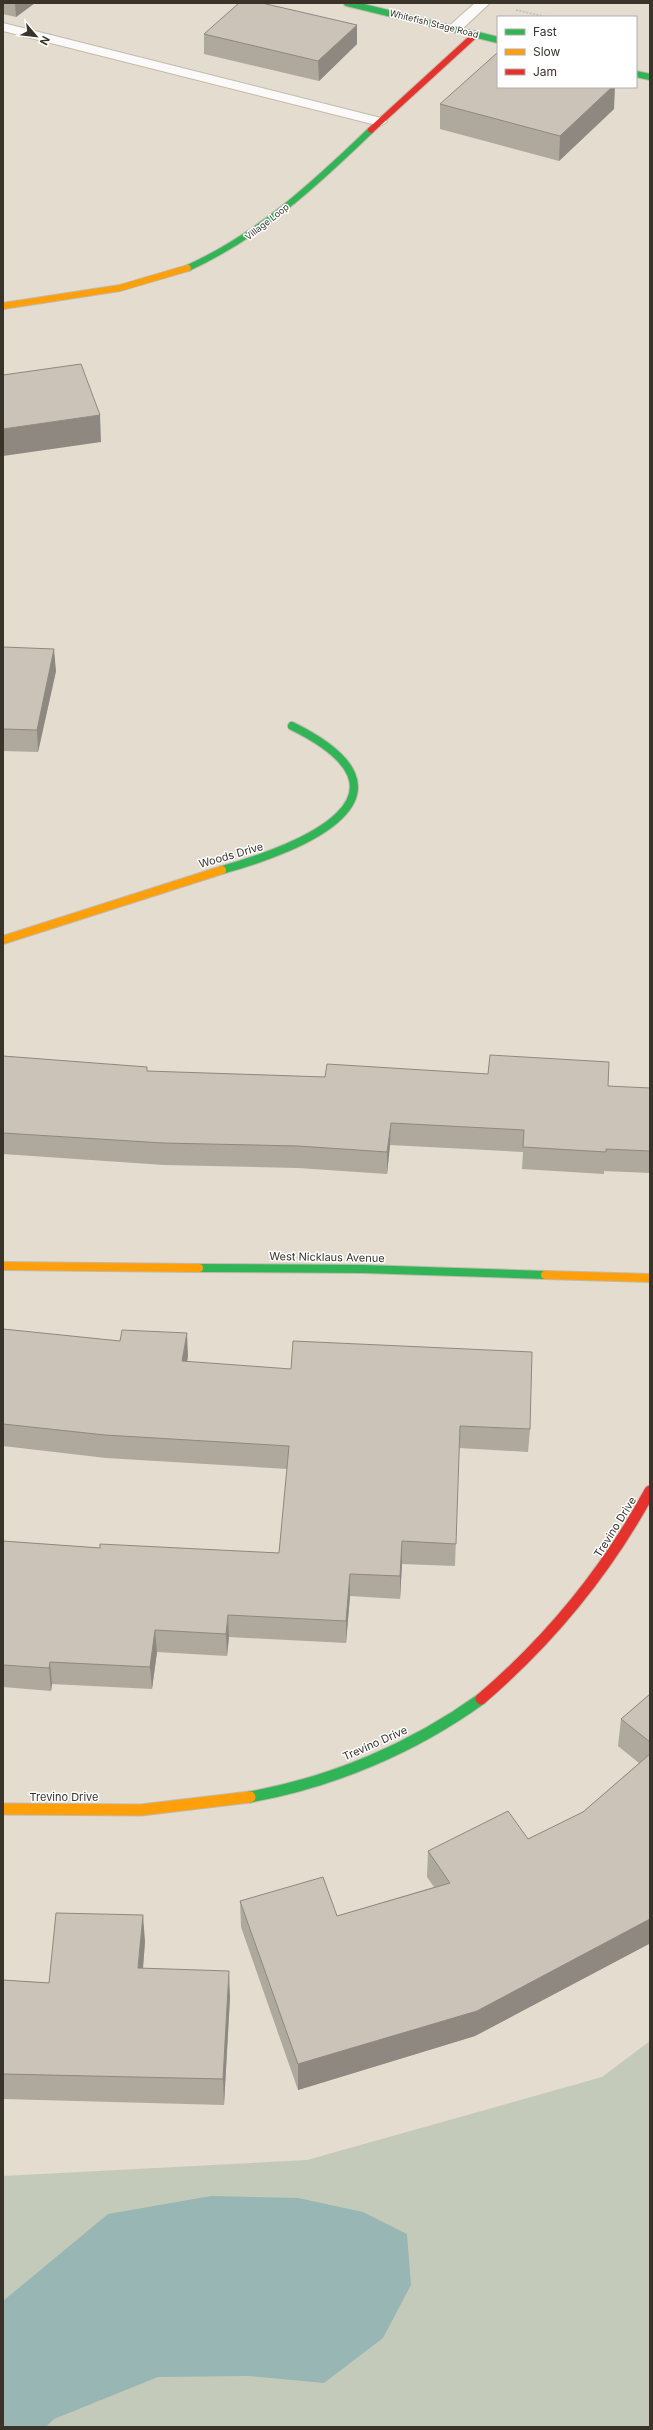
<svg xmlns="http://www.w3.org/2000/svg" width="653" height="2430" font-family="Inter,sans-serif">
	<style>
		.green { fill: #c4caba }
		.water { fill: #98b6b3 }
		.lines { fill: none; stroke-linecap: round; stroke-linejoin: round }
		.lane-casing { stroke: #c0baae; stroke-width: 2 }
		.street-casing { stroke: #c0baae; stroke-width: 2 }
		.fast-far2-casing { stroke: #c0baae; stroke-width: 8 }
		.fast-far1-casing { stroke: #c0baae; stroke-width: 10 }
		.fast-casing { stroke: #c0baae; stroke-width: 13 }
		.slow-far2-casing { stroke: #c0baae; stroke-width: 8 }
		.slow-far1-casing { stroke: #c0baae; stroke-width: 10 }
		.slow-casing { stroke: #c0baae; stroke-width: 13 }
		.jam-far1-casing { stroke: #c0baae; stroke-width: 8 }
		.jam-casing { stroke: #c0baae; stroke-width: 13 }
		.path { stroke: #c4c0bc; stroke-width: 2; stroke-dasharray: 2 1.5; stroke-linecap: butt }
		.lane { fill: #fbfaf8; fill-rule: evenodd }
		.street { fill: #fbfaf8; fill-rule: evenodd }
		.fast-far2 { stroke: #30b455; stroke-width: 6 }
		.fast-far1 { stroke: #30b455; stroke-width: 8 }
		.fast { stroke: #30b455; stroke-width: 11 }
		.slow-far2 { stroke: #ff9f0a; stroke-width: 6 }
		.slow-far1 { stroke: #ff9f0a; stroke-width: 8 }
		.slow { stroke: #ff9f0a; stroke-width: 11 }
		.jam-far1 { stroke: #e5322d; stroke-width: 6 }
		.jam { stroke: #e5322d; stroke-width: 11 }
		.wall { fill: #afa89d }
		.shaded-wall { fill: #8e8880 }
		.building { fill: #cbc3b7; stroke: #8e8880 }
		.labels { text-anchor: middle; stroke-width: 3; stroke-linejoin: round; paint-order: stroke }
		.far-street-label { font-size: 9px; fill: #39332a; stroke: #fff }
		.street-label { font-size: 11px; fill: #39332a; stroke: #fff }
	</style>
	<rect width="100%" height="100%" fill="#e4dcce"/>
	<path class="green" d="M650 2041V2427H3V2176L307 2160 602 2077Z"/>
	<path class="water" d="M211 2196 298 2198 363 2212 407 2234 411 2285 383 2338 324 2383 249 2376 158 2377 54 2419 46 2427H3V2301L108 2214Z"/>
	<g class="lines">
		<defs>
			<path id="lane" d="M3 23 385 119 387 122 380 126 3 31Z"/>
			<path id="street" d="M475 3H490L459 32H449L447 29 449 26Z"/>
			<g id="fast-far2">
				<path d="M347 3 498 40"/>
				<path d="M636 74 650 77"/>
				<path d="M188 268C260 235 315 184 371 130"/>
			</g>
			<g id="fast-far1">
				<path d="M222 870C302 848 432 795 292 726"/>
				<path d="M199 1268 363 1269 545 1275"/>
			</g>
			<path id="fast" d="M250 1797C333 1782 413 1748 481 1699"/>
			<path id="slow-far2" d="M3 306 120 288 188 268"/>
			<g id="slow-far1">
				<path d="M3 940 222 870"/>
				<path d="M3 1266 199 1268"/>
				<path d="M545 1275 650 1278"/>
			</g>
			<path id="slow" d="M3 1809 141 1810 250 1797"/>
			<path id="jam-far1" d="M371 130 476 34"/>
			<path id="jam" d="M481 1699C551 1639 606 1572 650 1491"/>
		</defs>
		<use href="#lane" class="lane-casing"/>
		<use href="#street" class="street-casing"/>
		<use href="#fast-far2" class="fast-far2-casing"/>
		<use href="#fast-far1" class="fast-far1-casing"/>
		<use href="#fast" class="fast-casing"/>
		<use href="#slow-far2" class="slow-far2-casing"/>
		<use href="#slow-far1" class="slow-far1-casing"/>
		<use href="#slow" class="slow-casing"/>
		<use href="#jam-far1" class="jam-far1-casing"/>
		<use href="#jam" class="jam-casing"/>
		<path class="path" d="M516 10 546 17"/>
		<use href="#lane" class="lane"/>
		<use href="#street" class="street"/>
		<use href="#fast-far2" class="fast-far2"/>
		<use href="#fast-far1" class="fast-far1"/>
		<use href="#fast" class="fast"/>
		<use href="#slow-far2" class="slow-far2"/>
		<use href="#slow-far1" class="slow-far1"/>
		<use href="#slow" class="slow"/>
		<use href="#jam-far1" class="jam-far1"/>
		<use href="#jam" class="jam"/>
	</g>
	<g class="wall">
		<path d="M3 3H35L16 17 3 14Z"/>
		<path d="M204 34 357 44 319 81 204 54Z"/>
		<path d="M440 104 614 109 559 161 440 129Z"/>
		<path d="M3 647 56 671 38 752 3 751Z"/>
		<path d="M3 1056 148 1071 650 1088V1173L604 1171V1174L522 1169 523 1152 390 1145 387 1174 298 1168 164 1165 3 1154Z"/>
		<path d="M3 1329 188 1356 187 1362 530 1429 528 1452 459 1448 455 1566 402 1564 400 1599 350 1596 346 1643 229 1637 227 1656 157 1652 152 1689 52 1684 51 1691 3 1687V1541L100 1548 279 1553 287 1469 106 1458 3 1446Z"/>
		<path d="M650 1694V1943L475 2036 298 2090 241 1927 240 1901 337 1916 434 1887 427 1877 428 1851 528 1839 583 1812 639 1763 618 1746 621 1719Z"/>
		<path d="M145 1941 143 1968 230 1997 224 2105 3 2099V1980L49 1983Z"/>
	</g>
	<g class="shaded-wall">
		<path d="M15 3H35L16 17Z"/>
		<path d="M357 25V44L319 81 318 61Z"/>
		<path d="M612 87H615L614 109 559 161 560 136Z"/>
		<path d="M100 415 101 442 3 456V429Z"/>
		<path d="M54 649 56 671 38 752 37 730Z"/>
		<path d="M391 1123 390 1145 387 1174V1152Z"/>
		<path d="M187 1333 188 1356 183 1384 182 1361Z"/>
		<path d="M402 1541V1564L400 1599V1576Z"/>
		<path d="M350 1574V1596L346 1643V1621Z"/>
		<path d="M228 1615 229 1637 227 1656 226 1634Z"/>
		<path d="M155 1630 157 1652 152 1689 150 1667Z"/>
		<path d="M50 1662 52 1684 51 1691 49 1668Z"/>
		<path d="M143 1915 145 1941 141 1994 138 1968Z"/>
		<path d="M650 1919V1943L649 1944 475 2036 298 2090V2064Z"/>
		<path d="M229 1971 230 1997 224 2105 223 2079Z"/>
	</g>
	<g class="building">
		<path d="M239 3H262L357 25 318 61 204 34Z"/>
		<path d="M497 53 498 54V87H612L560 136 440 104Z"/>
		<path d="M81 364 100 415 3 429V375Z"/>
		<path d="M3 647 54 649 37 730 3 729Z"/>
		<path d="M490 1055 609 1062 608 1086 650 1088V1151L606 1149V1152L523 1147 524 1130 391 1123 387 1152 298 1146 163 1143 3 1133V1056L147 1067V1071L325 1077 327 1064 488 1074Z"/>
		<path d="M3 1329 120 1341 122 1330 187 1333 182 1361 291 1369 293 1341 532 1352 530 1429 460 1426 456 1544 402 1541 400 1576 350 1574 346 1621 228 1615 226 1634 155 1630 150 1667 50 1662 49 1668 3 1665V1541L100 1548V1544L279 1553 289 1446 105 1435 3 1424Z"/>
		<path d="M650 1694V1742L621 1719Z"/>
		<path d="M650 1754V1919L477 2011 298 2064 240 1901 323 1877 337 1916 450 1883 428 1851 508 1811 528 1839 583 1812Z"/>
		<path d="M56 1913 143 1915 138 1968 229 1971 223 2079 3 2074V1980L49 1983Z"/>
	</g>
	<g class="labels">
		<g class="far-street-label">
			<text transform="translate(434 24) rotate(14)" y="3">Whitefish Stage Road</text>
			<text transform="translate(267 222) rotate(-38)" y="3">Village Loop</text>
		</g>
		<g class="street-label">
			<text transform="translate(231 855) rotate(-16)" y="4">Woods Drive</text>
			<text transform="translate(327 1257) rotate(1)" y="4">West Nicklaus Avenue</text>
			<text transform="translate(615 1527) rotate(-58)" y="4">Trevino Drive</text>
			<text transform="translate(375 1743) rotate(-24)" y="4">Trevino Drive</text>
			<text x="64" y="1801">Trevino Drive</text>
		</g>
	</g>
	<rect width="653" height="2430" fill="none" stroke="#39332a" stroke-width="8"/>
	<rect x="497" y="16" width="140" height="72" fill="#ffffff" stroke="#b0adaa"/>
	<rect x="505" y="29" width="20" height="6" fill="#30b455" stroke="#b0adaa"/>
	<text x="533" y="36" font-size="12" fill="#39332a">Fast</text>
	<rect x="505" y="49" width="20" height="6" fill="#ff9f0a" stroke="#b0adaa"/>
	<text x="533" y="56" font-size="12" fill="#39332a">Slow</text>
	<rect x="505" y="69" width="20" height="6" fill="#e5322d" stroke="#b0adaa"/>
	<text x="533" y="76" font-size="12" fill="#39332a">Jam</text>
	<g transform="translate(36 36) rotate(118)" stroke="#ffffff" stroke-width="3" paint-order="stroke">
	<path d="M0-3L7 15L0 10L-7 15Z" fill="#39332a"/>
	<text y="-6" font-size="11" font-weight="bold" text-anchor="middle" fill="#39332a">N</text>
	</g>
</svg>
